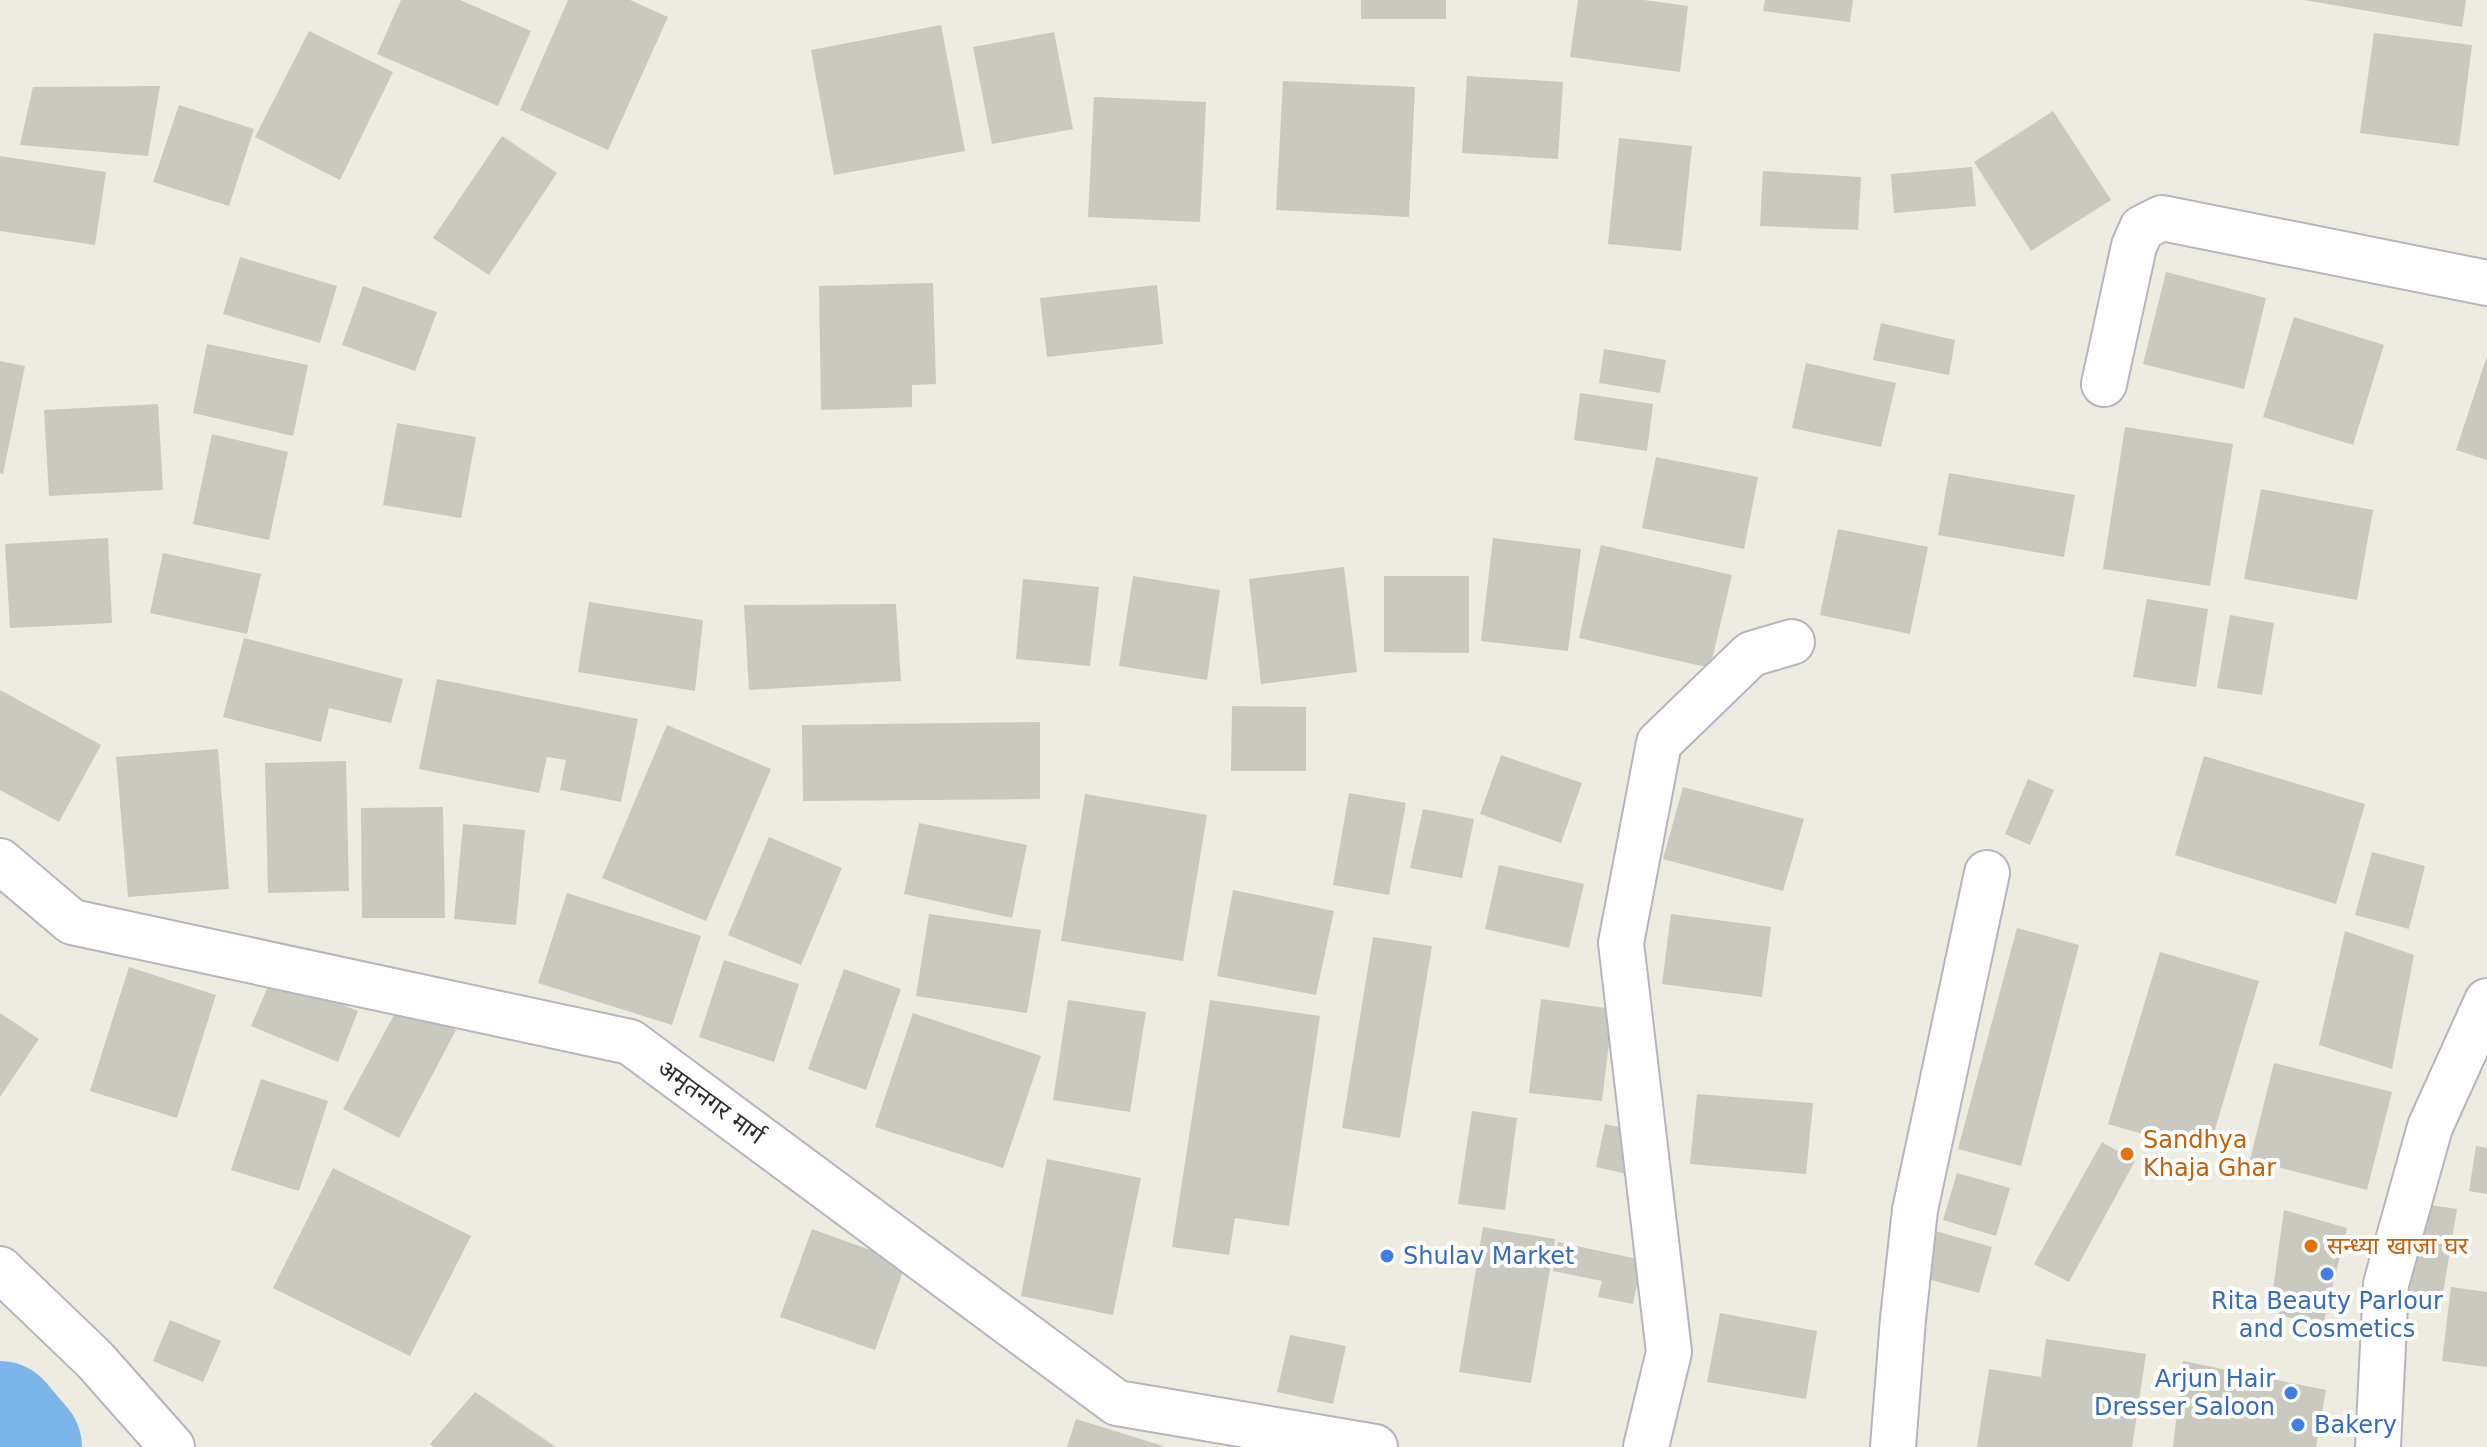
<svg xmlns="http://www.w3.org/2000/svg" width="2487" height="1447" font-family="'DejaVu Sans','Noto Sans Devanagari',sans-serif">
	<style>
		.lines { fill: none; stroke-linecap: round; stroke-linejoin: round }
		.river { stroke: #7cb5e8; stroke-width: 120 }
		.building { fill: #cac9bf }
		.minor-casing { stroke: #b5b4bf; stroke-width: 48 }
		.minor { stroke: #fff; stroke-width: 44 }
		.food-dot { fill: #e8710a; stroke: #fff; stroke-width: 3 }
		.shop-dot { fill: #3f7fe0; stroke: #fff; stroke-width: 3 }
		.labels { text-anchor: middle; stroke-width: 8; stroke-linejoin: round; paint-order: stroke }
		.street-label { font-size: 24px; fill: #2d2d2d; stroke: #fff }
		.food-label { font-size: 24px; fill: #c56008; stroke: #fff; text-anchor: start }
		.shop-label { font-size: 24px; fill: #366cbe; stroke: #fff; text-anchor: start }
	</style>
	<rect width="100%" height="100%" fill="#eeebe1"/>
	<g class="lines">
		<path class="river" d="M0 1421 22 1447"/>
	</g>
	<g class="building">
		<path d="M401 0H460L531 31 498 106 377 54Z"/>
		<path d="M568 0H630L668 17 608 150 520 110Z"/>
		<rect x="1361" y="0" width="85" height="19"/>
		<path d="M1578 0H1644L1688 6 1680 72 1570 57Z"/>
		<path d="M1765 0H1853L1850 22 1763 11Z"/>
		<path d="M2304 0H2466L2462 27Z"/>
		<path d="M941 25 965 151 834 175 811 50Z"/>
		<path d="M309 31 393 72 340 180 255 137Z"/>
		<path d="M1054 32 1073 129 992 144 973 47Z"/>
		<path d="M2374 33 2472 45 2459 146 2360 133Z"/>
		<path d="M1467 76 1563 82 1558 159 1462 153Z"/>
		<path d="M1283 81 1415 87 1409 217 1276 210Z"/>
		<path d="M160 86 148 156 20 145 33 87Z"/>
		<path d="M1094 97 1206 102 1200 222 1088 217Z"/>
		<path d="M179 105 254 129 229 206 153 182Z"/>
		<path d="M2053 111 2111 200 2031 251 1974 162Z"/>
		<path d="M502 136 557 173 489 275 433 238Z"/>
		<path d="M1619 138 1692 146 1681 251 1608 244Z"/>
		<path d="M0 156 106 172 95 245 0 231Z"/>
		<path d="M1972 167 1976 206 1894 213 1891 174Z"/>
		<path d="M1763 171 1861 177 1858 230 1760 226Z"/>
		<path d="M240 257 337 286 320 343 223 314Z"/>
		<path d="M2166 272 2266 298 2244 389 2143 364Z"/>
		<path d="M933 283 936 384 912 385V407L821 410 819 286Z"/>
		<path d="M1157 285 1163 344 1047 357 1040 298Z"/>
		<path d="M363 286 437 312 415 371 342 345Z"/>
		<path d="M2294 317 2384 345 2353 445 2263 417Z"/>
		<path d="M1881 323 1955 340 1949 375 1873 360Z"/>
		<path d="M207 344 308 365 293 436 193 413Z"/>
		<path d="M1604 349 1666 360 1660 393 1599 383Z"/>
		<path d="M2487 356V460L2456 450Z"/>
		<path d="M0 361 25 366 3 474 0 473Z"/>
		<path d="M1806 363 1896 383 1881 447 1792 428Z"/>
		<path d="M1580 393 1653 404 1647 451 1574 440Z"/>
		<path d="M158 404 163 490 49 496 44 410Z"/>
		<path d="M397 423 476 437 461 518 383 505Z"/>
		<path d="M2125 427 2233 444 2210 586 2103 569Z"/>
		<path d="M212 434 288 452 269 540 193 524Z"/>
		<path d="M1656 457 1758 477 1744 549 1642 528Z"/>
		<path d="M1949 473 2075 495 2064 557 1938 535Z"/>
		<path d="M2261 489 2373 510 2357 600 2244 579Z"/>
		<path d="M1838 529 1928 547 1910 634 1820 615Z"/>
		<path d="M108 538 112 623 10 628 5 544Z"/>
		<path d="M1493 538 1581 549 1568 651 1481 641Z"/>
		<path d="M1601 545 1732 575 1710 668 1579 638Z"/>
		<path d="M163 553 261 574 247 634 150 613Z"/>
		<path d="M1344 567 1357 672 1261 684 1249 579Z"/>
		<path d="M1133 576 1220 590 1207 680 1119 666Z"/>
		<path d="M1384 576H1469V653L1384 652Z"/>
		<path d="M1023 579 1099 587 1090 666 1016 659Z"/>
		<path d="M2147 599 2208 609 2196 687 2133 677Z"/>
		<path d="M589 602 703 620 695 691 578 672Z"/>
		<path d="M896 604 901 681 749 690 744 605Z"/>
		<path d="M2230 615 2274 623 2262 695 2217 688Z"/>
		<path d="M244 638 403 679 391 723 329 708 321 742 223 717Z"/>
		<path d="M437 679 638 719 621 802 560 790 566 760 547 757 539 793 419 769Z"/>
		<path d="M0 690 101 745 59 822 0 790Z"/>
		<path d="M1232 706 1306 707V771H1231Z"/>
		<path d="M1040 722V799L803 801 802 725Z"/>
		<path d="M667 725 771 769 706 921 602 878Z"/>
		<path d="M218 749 229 889 128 897 116 757Z"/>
		<path d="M1501 755 1582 783 1561 843 1480 814Z"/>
		<path d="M2204 756 2365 804 2336 904 2175 855Z"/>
		<path d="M346 761 349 891 268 893 265 763Z"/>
		<path d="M2028 779 2054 790 2030 845 2005 834Z"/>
		<path d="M1683 787 1804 819 1783 891 1663 859Z"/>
		<path d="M1349 793 1406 803 1389 895 1333 885Z"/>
		<path d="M1085 794 1207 815 1183 961 1061 941Z"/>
		<path d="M443 807 445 918H362L361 808Z"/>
		<path d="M1423 809 1474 819 1462 878 1410 868Z"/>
		<path d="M919 823 1027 845 1012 918 904 894Z"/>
		<path d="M463 824 525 830 516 925 454 919Z"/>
		<path d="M769 837 842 868 801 965 728 935Z"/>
		<path d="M2372 852 2425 866 2409 929 2355 915Z"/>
		<path d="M1499 865 1584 884 1569 948 1485 929Z"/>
		<path d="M1233 890 1334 911 1316 995 1217 976Z"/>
		<path d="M567 893 701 936 672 1025 538 983Z"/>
		<path d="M929 914 1041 930 1027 1013 916 996Z"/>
		<path d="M1671 914 1771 927 1762 997 1662 984Z"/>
		<path d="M2017 928 2079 945 2021 1166 1958 1149Z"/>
		<path d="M2345 931 2414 955 2392 1069 2319 1045Z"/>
		<path d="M1373 937 1432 946 1400 1138 1342 1128Z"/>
		<path d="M2160 952 2259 981 2208 1153 2108 1124Z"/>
		<path d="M724 960 799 984 774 1062 699 1037Z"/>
		<path d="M129 967 216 995 177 1118 90 1091Z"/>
		<path d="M844 969 901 989 866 1090 808 1069Z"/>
		<path d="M272 977 358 1011 338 1062 251 1026Z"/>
		<path d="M1541 999 1613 1009 1602 1101 1529 1093Z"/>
		<path d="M1068 1000 1146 1012 1130 1112 1053 1100Z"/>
		<path d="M1210 1000 1320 1016 1289 1226 1235 1218 1229 1255 1172 1247Z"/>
		<path d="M401 1002 456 1030 399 1138 343 1109Z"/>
		<path d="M0 1013 39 1039 0 1097Z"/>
		<path d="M913 1013 1041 1056 1003 1168 875 1127Z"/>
		<path d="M2274 1063 2392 1092 2367 1190 2250 1160Z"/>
		<path d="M261 1079 328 1101 299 1191 231 1170Z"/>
		<path d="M1697 1094 1813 1103 1806 1174 1690 1164Z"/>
		<path d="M1472 1111 1517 1118 1505 1210 1458 1204Z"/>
		<path d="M1605 1124 1641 1132 1632 1175 1596 1167Z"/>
		<path d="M2102 1142 2135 1161 2069 1282 2034 1264Z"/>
		<path d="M2476 1146 2487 1148V1194L2469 1191Z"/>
		<path d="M1047 1159 1141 1178 1113 1315 1021 1296Z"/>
		<path d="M333 1168 471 1236 410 1356 273 1288Z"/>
		<path d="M1957 1173 2010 1188 1996 1236 1943 1220Z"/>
		<path d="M2424 1204 2457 1209 2442 1299 2409 1294Z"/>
		<path d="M2284 1210 2347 1228 2322 1329 2270 1311Z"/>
		<path d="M1483 1227 1555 1239 1531 1383 1459 1372Z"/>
		<path d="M1925 1228 1992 1247 1979 1293 1913 1275Z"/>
		<path d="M812 1229 906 1263 875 1350 780 1317Z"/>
		<path d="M1558 1242 1642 1260 1633 1304 1598 1297 1602 1281 1553 1271Z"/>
		<path d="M2451 1287 2487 1292V1367L2442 1361Z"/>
		<path d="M1720 1313 1817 1331 1806 1399 1707 1382Z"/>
		<path d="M170 1320 221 1341 203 1382 153 1361Z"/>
		<path d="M1290 1335 1346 1346 1333 1404 1277 1392Z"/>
		<path d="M2046 1339 2146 1354 2132 1447H1977L1989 1369 2041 1377Z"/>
		<path d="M2183 1361 2326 1390 2316 1447H2173Z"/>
		<path d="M475 1392 556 1447H434L430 1444Z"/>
		<path d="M1076 1419 1163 1446V1447H1067Z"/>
	</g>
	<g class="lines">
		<defs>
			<g id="minor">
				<path d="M2104 384 2134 246 2142 228 2162 218 2487 283"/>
				<path d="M0 861 72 922 630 1042 1117 1403 1375 1447"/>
				<path d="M0 1269 95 1360 172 1447"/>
				<path d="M1646 1447 1669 1352 1621 943 1659 743 1751 654 1792 642"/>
				<path d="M1893 1447 1903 1319 1915 1210 1987 873"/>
				<path d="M2378 1447 2386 1284 2430 1127 2487 1001"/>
			</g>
		</defs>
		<use href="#minor" class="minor-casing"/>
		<use href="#minor" class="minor"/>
	</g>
	<g class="food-dot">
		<circle cx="2127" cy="1154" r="8"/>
		<circle cx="2311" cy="1246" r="8"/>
	</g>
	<g class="shop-dot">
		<circle cx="1387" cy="1256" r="8"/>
		<circle cx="2327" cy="1274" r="8"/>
		<circle cx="2291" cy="1393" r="8"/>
		<circle cx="2298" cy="1425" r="8"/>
	</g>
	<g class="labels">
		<g class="street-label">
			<text transform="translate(711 1102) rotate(36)" y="8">अमृतनगर मार्ग</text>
		</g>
		<g class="food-label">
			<text x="2143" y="1148">Sandhya<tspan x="2143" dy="28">Khaja Ghar</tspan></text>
			<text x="2327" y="1254">सन्ध्या खाजा घर</text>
		</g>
		<g class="shop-label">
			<text x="1403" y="1264">Shulav Market</text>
			<text x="2327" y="1309" text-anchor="middle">Rita Beauty Parlour<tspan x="2327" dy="28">and Cosmetics</tspan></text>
			<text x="2275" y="1387" text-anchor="end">Arjun Hair<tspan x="2275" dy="28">Dresser Saloon</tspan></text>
			<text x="2314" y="1433">Bakery</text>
		</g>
	</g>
</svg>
